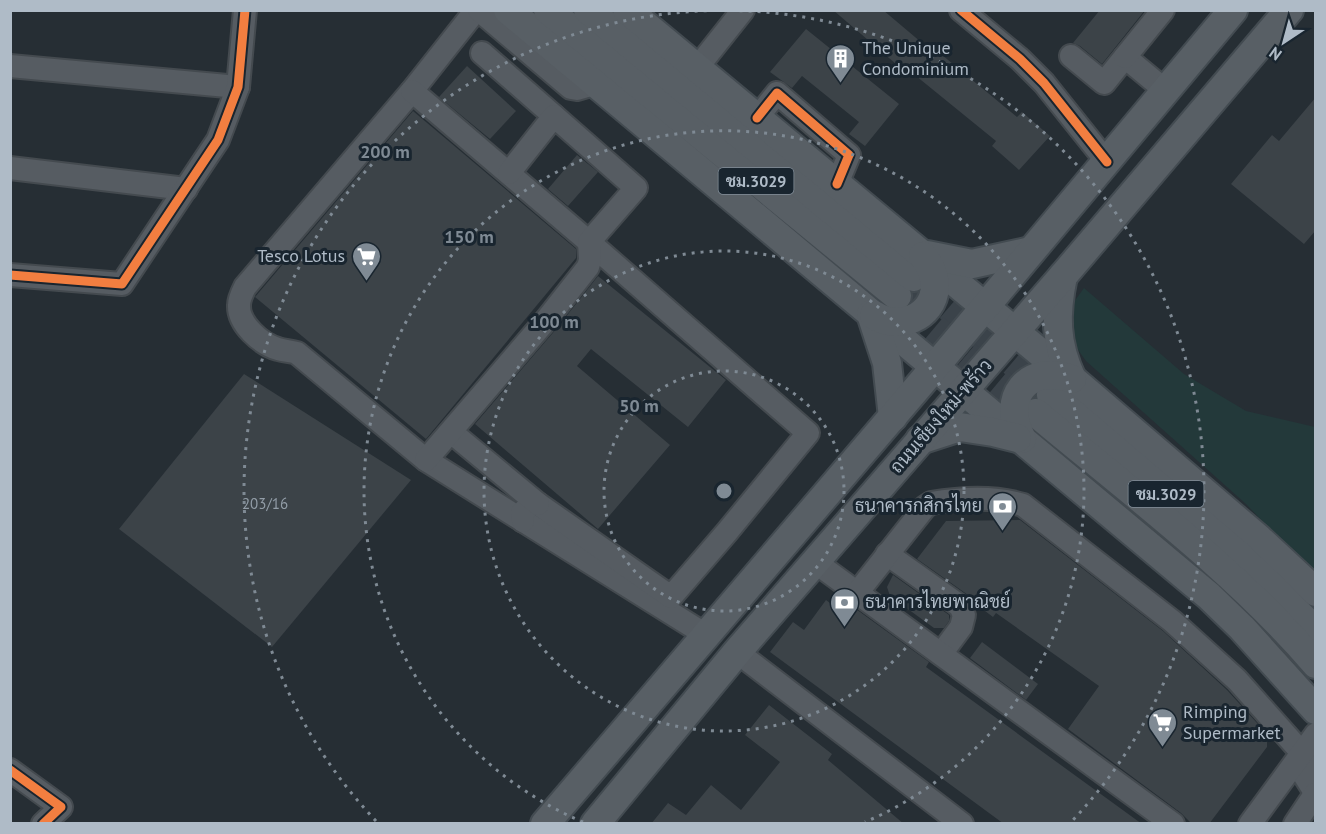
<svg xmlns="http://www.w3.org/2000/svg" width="1326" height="834" font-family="'PT Sans',Sarabun,sans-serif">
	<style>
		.green { fill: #23393a }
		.building { fill: #3c4348 }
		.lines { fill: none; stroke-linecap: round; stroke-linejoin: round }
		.major-tunnel { stroke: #3b434a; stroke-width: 28; stroke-dasharray: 28 14; stroke-linecap: butt }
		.minor-casing { stroke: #444a4f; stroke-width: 26 }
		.major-casing { stroke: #434b51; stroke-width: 32 }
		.minor { stroke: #565c62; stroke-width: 22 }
		.major { stroke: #585f65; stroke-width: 28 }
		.cycleway-casing { stroke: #19252f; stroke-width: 13 }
		.cycleway { stroke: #f27e40; stroke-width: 9 }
		.ring { fill: none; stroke: #7f8a94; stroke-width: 3; stroke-dasharray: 3 6 }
		.labels { text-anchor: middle; stroke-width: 6; stroke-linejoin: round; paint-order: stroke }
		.number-label { font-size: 15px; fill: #929da7 }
		.shield { fill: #19252f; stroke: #828e99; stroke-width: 1.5 }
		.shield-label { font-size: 16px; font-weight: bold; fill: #afbbc7 }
		.poi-label { font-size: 18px; fill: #afbbc7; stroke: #19252f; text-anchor: start }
		.street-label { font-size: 18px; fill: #afbbc7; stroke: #19252f }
		.centre { fill: #7f8a94; stroke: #19252f; stroke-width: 3 }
		.ring-label { font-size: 18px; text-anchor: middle; font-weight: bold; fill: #7f8a94; stroke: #19252f; stroke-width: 6; stroke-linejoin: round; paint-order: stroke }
	</style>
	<rect width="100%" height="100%" fill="#262e34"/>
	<path class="green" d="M1084 288 1184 374 1246 411 1315 427V576L1246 504 1086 361 1069 337 1066 313Z"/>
	<g class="building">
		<path d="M833 10H883L928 48 930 45 1017 117 1022 112 1050 136 1019 170 992 146 996 141 905 67 903 70Z"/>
		<path d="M1100 10H1145L1102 64 1080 46 1073 43Z"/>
		<path d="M806 29 899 104 865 146 849 134 859 122 802 76 792 88 770 72Z"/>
		<path d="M467 66 516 111 490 139 439 97Z"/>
		<path d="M1316 97V230L1304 244 1231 184 1272 135 1279 141Z"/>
		<path d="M413 111 576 249V258L426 439 255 297Z"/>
		<path d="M577 155 598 172 568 206 548 189Z"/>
		<path d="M598 276 726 380 688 427 591 349 577 366 670 445 598 529 475 424 557 328Z"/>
		<path d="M244 374 411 480 272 647 119 529Z"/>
		<path d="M1020 520 1163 631 1227 690 1267 734V747L1209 824H1192L1181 813 1068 729 1099 686 996 613 993 617 973 602 968 595 917 559 946 521Z"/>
		<path d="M893 575 949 615V621L944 628H934L890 596 887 587Z"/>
		<path d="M826 600 843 613 849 604 929 662 926 667 1142 824H1004L770 652 793 622 804 630Z"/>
		<path d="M982 642 1038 684 1026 700 970 658Z"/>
		<path d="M769 705 832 754 828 760 904 824H651L668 803 686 815 711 785 741 810 780 762 745 735Z"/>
	</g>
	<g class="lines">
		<g class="major-tunnel">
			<path d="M917 280 1050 394"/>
			<path d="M902 301 1035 412"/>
		</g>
		<defs>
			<g id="minor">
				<path d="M476 10 412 91 245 287C242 293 239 299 239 305 238 324 261 344 278 349 284 351 291 351 297 353L426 460 706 635"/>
				<path d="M479 10 571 88 577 89 594 84"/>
				<path d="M961 10 1020 59 1044 83 1107 162"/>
				<path d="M482 53 554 116"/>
				<path d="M1071 56 1104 83 1125 57 1166 91"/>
				<path d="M1125 57 1163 10"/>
				<path d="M10 66 238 87"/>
				<path d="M697 68 743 10"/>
				<path d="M412 91 589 242 808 433 727 532 671 597 538 504H531L522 513 523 521"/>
				<path d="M757 118 777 93 849 155 837 184"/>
				<path d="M10 168 186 189"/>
				<path d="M10 275 122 284 218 140 238 87 245 10"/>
				<path d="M451 432 538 504"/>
				<path d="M426 460 547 319 588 267 590 260 589 242 636 188 554 116 509 173"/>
				<path d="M887 554 960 606 964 615 961 627 941 654"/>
				<path d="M815 562 1173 824"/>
				<path d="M857 593 925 507 931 503C960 498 995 496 1023 505L1172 621 1237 680 1302 753"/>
				<path d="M737 652 962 824"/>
				<path d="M1316 759 1304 775 1316 794"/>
				<path d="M10 770 61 807 43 824"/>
				<path d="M1250 824 1316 734"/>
				<path d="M1295 824 1315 794"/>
			</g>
			<g id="major">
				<path d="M508 10 1209 596 1242 628 1316 710"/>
				<path d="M548 10 897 296"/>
				<path d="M588 10 913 277"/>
				<path d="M627 10 1072 379 1259 539 1316 592"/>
				<path d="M927 255 972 264 1031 251"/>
				<path d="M1063 276C1055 314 1055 343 1072 379"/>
				<path d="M871 314 887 363 893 417"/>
				<path d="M874 315C898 331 933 318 935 287 935 275 930 265 923 256"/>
				<path d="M1051 395 1242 558 1316 631"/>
				<path d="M1036 413C1132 493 1234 569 1316 664"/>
				<path d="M1022 439C1000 398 1027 363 1072 379"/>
				<path d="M920 440 960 427 993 432 1017 438"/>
				<path d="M545 824 923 381 1233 10"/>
				<path d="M595 824 737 652 1063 276 1289 10"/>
			</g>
		</defs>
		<use href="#minor" class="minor-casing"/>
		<use href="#major" class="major-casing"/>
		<use href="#minor" class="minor"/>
		<use href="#major" class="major"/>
		<defs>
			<g id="cycleway">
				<path d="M961 10 1020 59 1044 83 1107 162"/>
				<path d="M757 118 777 93 849 155 837 184"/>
				<path d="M10 275 122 284 218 140 238 87 245 10"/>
				<path d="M10 770 61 807 43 824"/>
			</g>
		</defs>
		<use href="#cycleway" class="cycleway-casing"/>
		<use href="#cycleway" class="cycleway"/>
	</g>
	<g class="ring">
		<circle cx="724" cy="491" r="120"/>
		<circle cx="724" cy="491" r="240"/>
		<path d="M583 822A360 360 0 1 1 865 822"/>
		<path d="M376 821A480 480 0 1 1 1072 821"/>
	</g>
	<defs>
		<symbol id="building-pin" viewBox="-11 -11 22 30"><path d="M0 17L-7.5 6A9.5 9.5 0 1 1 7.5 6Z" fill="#7f8a94" stroke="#19252f"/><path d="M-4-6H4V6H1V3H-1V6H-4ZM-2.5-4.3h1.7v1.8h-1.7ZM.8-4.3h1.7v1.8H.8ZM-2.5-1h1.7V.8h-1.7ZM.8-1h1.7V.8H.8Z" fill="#fff"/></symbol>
		<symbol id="supermarket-pin" viewBox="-11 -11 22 30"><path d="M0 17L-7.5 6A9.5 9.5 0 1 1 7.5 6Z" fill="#7f8a94" stroke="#19252f"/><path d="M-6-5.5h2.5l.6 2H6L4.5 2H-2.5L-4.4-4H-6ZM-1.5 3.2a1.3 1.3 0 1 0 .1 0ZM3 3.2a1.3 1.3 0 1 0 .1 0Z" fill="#fff"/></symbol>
		<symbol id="bank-pin" viewBox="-11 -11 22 30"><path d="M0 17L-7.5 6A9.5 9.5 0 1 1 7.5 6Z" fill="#7f8a94" stroke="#19252f"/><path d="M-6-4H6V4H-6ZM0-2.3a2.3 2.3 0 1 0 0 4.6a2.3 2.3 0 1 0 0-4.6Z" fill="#fff"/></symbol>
	</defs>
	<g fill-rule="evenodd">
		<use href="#building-pin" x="824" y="42" width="33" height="45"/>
		<use href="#supermarket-pin" x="350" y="240" width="33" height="45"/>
		<use href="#bank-pin" x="986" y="490" width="33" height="45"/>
		<use href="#bank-pin" x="828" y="586" width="33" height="45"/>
		<use href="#supermarket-pin" x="1146" y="706" width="33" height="45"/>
	</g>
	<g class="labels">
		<g class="number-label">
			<text x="265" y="509">203/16</text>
		</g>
		<g class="shield">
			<rect x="718.5" y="168" width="75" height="26" rx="4.5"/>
			<rect x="1128.5" y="481" width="75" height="26" rx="4.5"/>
		</g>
		<g class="shield-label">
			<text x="756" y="187">ชม.3029</text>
			<text x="1166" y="500">ชม.3029</text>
		</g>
		<g class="poi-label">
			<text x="862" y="54">The Unique<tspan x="862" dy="21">Condominium</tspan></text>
			<text x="345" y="262" text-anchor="end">Tesco Lotus</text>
			<text x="982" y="512" text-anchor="end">ธนาคารกสิกรไทย</text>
			<text x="865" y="608">ธนาคารไทยพาณิชย์</text>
			<text x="1183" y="718">Rimping<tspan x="1183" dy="21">Supermarket</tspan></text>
		</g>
		<g class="street-label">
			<text transform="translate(941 416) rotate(-49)" y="6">ถนนเชียงใหม่-พร้าว</text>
		</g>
	</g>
	<circle cx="724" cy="491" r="9" class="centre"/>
	<g class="ring-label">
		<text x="385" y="158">200 m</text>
		<text x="469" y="243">150 m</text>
		<text x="554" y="328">100 m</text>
		<text x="639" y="412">50 m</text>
	</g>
	<rect width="1326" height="834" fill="none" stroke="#afbbc7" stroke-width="24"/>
	<g transform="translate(1284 42) rotate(216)" stroke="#19252f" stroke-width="4.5" paint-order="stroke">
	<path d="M0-4.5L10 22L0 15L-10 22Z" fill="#afbbc7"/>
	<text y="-9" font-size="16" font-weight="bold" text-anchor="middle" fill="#afbbc7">N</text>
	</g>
</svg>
